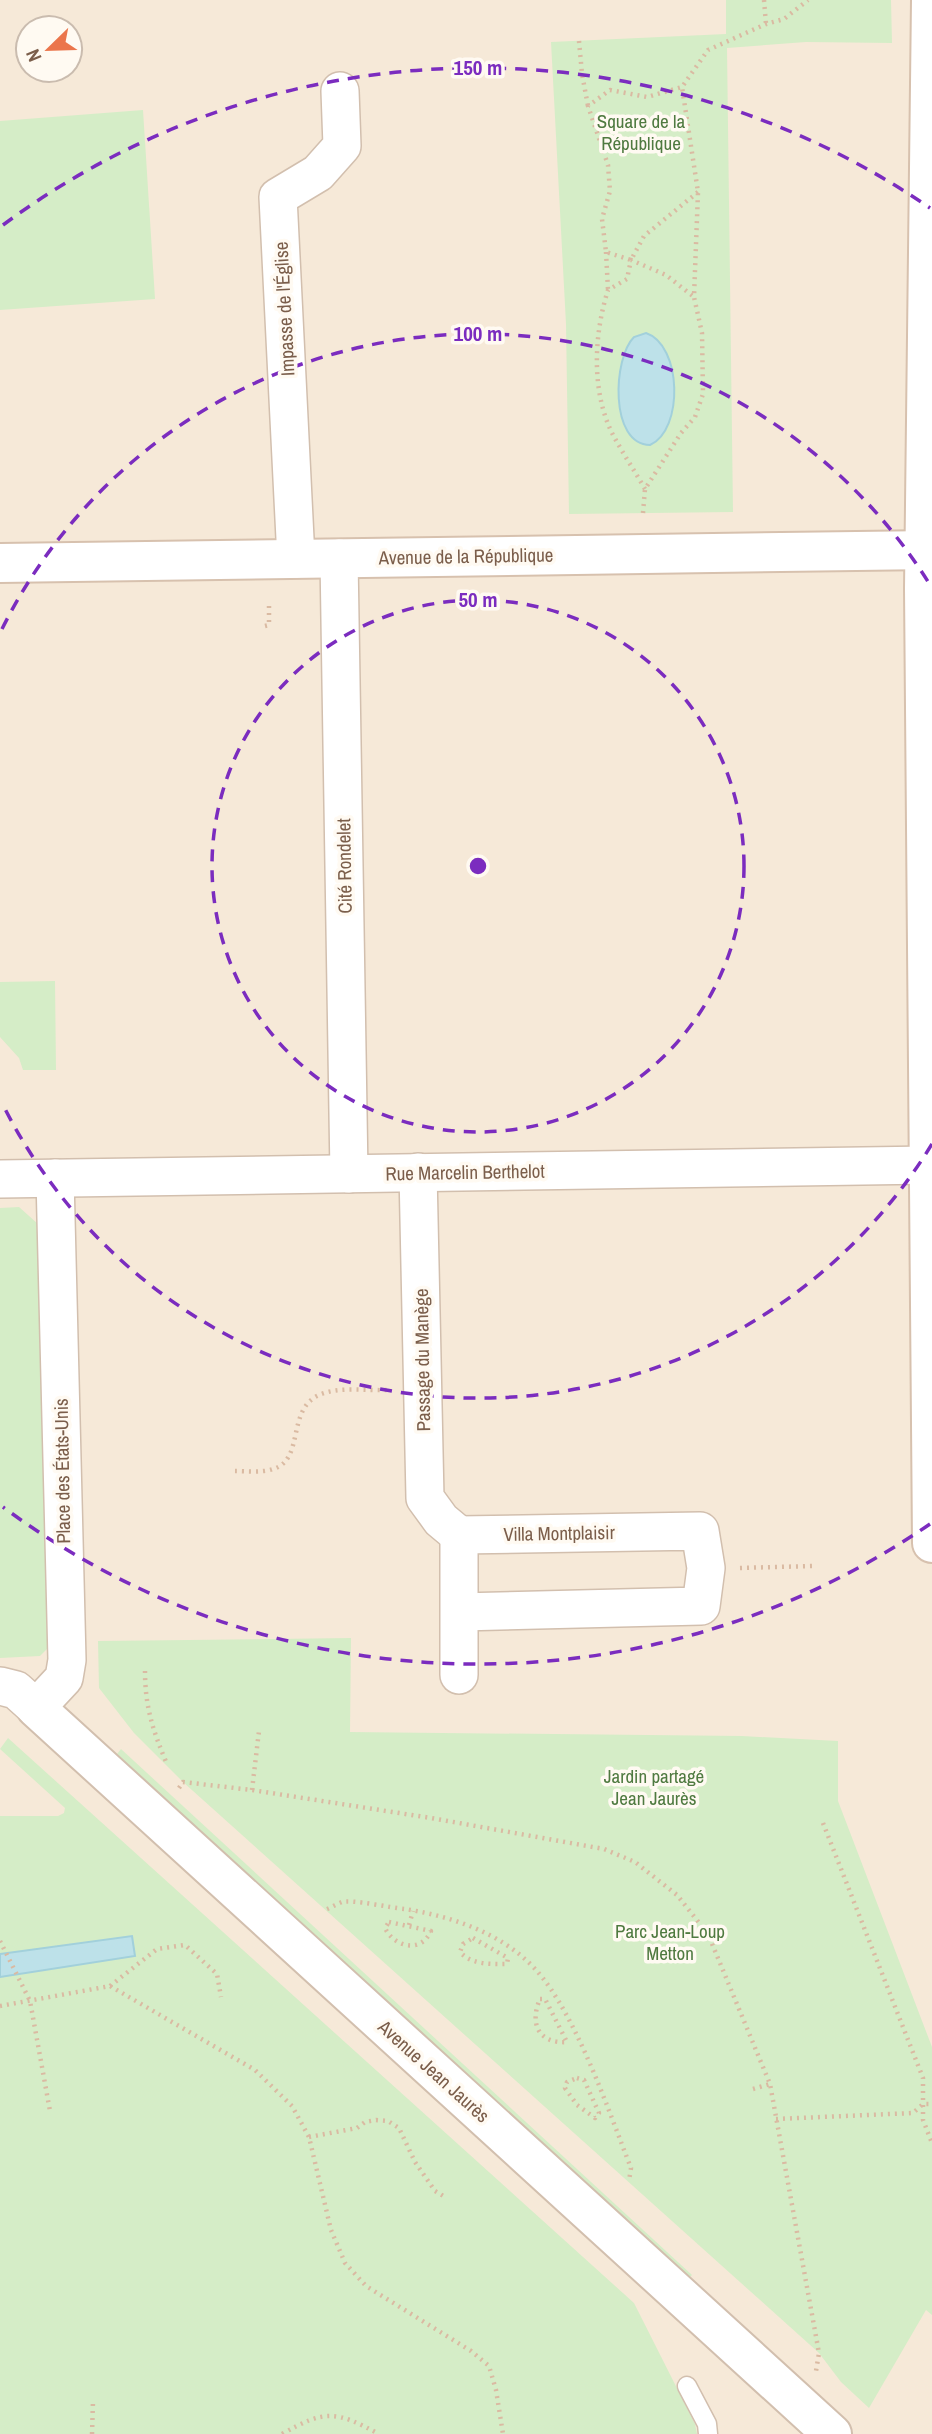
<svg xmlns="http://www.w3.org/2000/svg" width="932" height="2434" font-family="'Archivo Narrow',sans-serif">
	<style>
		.residential { fill: #f6e9d8; fill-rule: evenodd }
		.green { fill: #d5edc7 }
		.water { fill: #bde1e9; stroke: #a2d0db; stroke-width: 2 }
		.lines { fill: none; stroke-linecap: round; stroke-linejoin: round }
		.service-casing { stroke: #d2bfae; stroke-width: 21 }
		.minor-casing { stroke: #d2bfae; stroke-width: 40 }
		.tertiary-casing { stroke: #d2bfae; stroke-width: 42 }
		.secondary-casing { stroke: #d7c1ae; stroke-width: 42 }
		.path { stroke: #dabaa2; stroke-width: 4.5; stroke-dasharray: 2 5; stroke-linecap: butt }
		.service { stroke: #fff; stroke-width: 18 }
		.minor { stroke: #fff; stroke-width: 37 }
		.tertiary { stroke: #fff; stroke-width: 38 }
		.secondary { stroke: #fff; stroke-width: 38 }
		.ring { fill: none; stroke: #7b2cbf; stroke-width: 3.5; stroke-dasharray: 12 9 }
		.labels { text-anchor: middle; stroke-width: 7; stroke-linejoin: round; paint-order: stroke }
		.park-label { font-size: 19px; fill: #4f7a40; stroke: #fffaf2 }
		.street-label { font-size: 19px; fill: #7b5e4b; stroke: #fffaf2 }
		.centre { fill: #7b2cbf; stroke: #fffaf2; stroke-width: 3.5 }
		.ring-label { font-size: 21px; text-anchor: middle; font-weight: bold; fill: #7b2cbf; stroke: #fffaf2; stroke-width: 7; stroke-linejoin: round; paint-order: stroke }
	</style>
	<rect width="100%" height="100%" fill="#fdf7ea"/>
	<path class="residential" d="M0 0H932V2434H0ZM28 28H70V70H28Z"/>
	<g class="green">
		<path d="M726 0H891L892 43 806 42 727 48 733 512 569 514 566 324 551 42 726 34Z"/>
		<path d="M143 110 155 299 0 310V121Z"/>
		<path d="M55 981 56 1070H23L19 1058 0 1037V982Z"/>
		<path d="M19 1207 38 1224 50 1646 40 1656 0 1658V1208Z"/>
		<path d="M351 1638 350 1732 742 1736 838 1741V1801L932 2047V2315L926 2310 869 2408 841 2382 819 2353 183 1782 134 1733 99 1688 98 1641Z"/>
		<path d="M8 1738 634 2303 695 2424 697 2434H0V1816H58L64 1813 65 1808 0 1749Z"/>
		<path d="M121 1749 692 2275 687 2280 117 1754Z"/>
	</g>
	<g class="water">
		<path d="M646 333C682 345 684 430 650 445 609 444 613 358 634 337Z"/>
		<path d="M132 1936 135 1956 0 1977V1954Z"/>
	</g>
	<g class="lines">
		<defs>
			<path id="service" d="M687 2386 707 2424 708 2434"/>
			<g id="minor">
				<path d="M339 558 349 1174"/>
				<path d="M296 559 278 197 318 173 342 146 340 91"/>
				<path d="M418 1172 425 1498 441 1520 459 1535"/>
				<path d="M0 1179 930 1165"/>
				<path d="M459 1535 700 1531 706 1568 701 1606 460 1612"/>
				<path d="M459 1535V1675"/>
				<path d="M0 1686 16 1690 36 1708 64 1678 67 1660 55 1178"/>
			</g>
			<path id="tertiary" d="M36 1708 832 2434"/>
			<g id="secondary">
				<path d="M931 0 924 589 932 1543"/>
				<path d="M0 563 932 550"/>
			</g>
		</defs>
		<use href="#service" class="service-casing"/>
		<use href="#minor" class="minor-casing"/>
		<use href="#tertiary" class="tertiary-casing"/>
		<use href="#secondary" class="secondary-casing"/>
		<g class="path">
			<path d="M764 0 766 24"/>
			<path d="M579 41 582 74 588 106"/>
			<path d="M698 192 644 236 631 260 606 252 602 219 610 191 608 165 588 106 610 90 647 97 682 87 708 50 766 24 784 19 808 0"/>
			<path d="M606 252 608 290"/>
			<path d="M645 489C634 470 622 452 612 433 591 390 594 334 608 290L627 279 631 260 666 275 694 297"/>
			<path d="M643 513 645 489 681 433 695 417 703 394 702 333 694 297 698 192 682 87"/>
			<path d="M265 626 269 625V603"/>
			<path d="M235 1471C246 1471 262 1473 273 1469 305 1460 286 1410 319 1395 339 1386 367 1391 389 1390"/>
			<path d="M740 1568 812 1566"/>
			<path d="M145 1671C145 1707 153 1731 167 1764"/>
			<path d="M179 1788 183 1782 252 1790 431 1818 604 1849 635 1862 677 1895 708 1934 770 2084 819 2353 816 2371"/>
			<path d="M252 1790 259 1731"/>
			<path d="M823 1823 923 2078V2120L932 2143"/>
			<path d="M327 1909C332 1907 337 1904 342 1902 351 1899 392 1908 405 1909 448 1916 493 1930 526 1960 572 2000 608 2110 631 2168L629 2181"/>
			<path d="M389 1922 431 1931C421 1954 394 1947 385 1928Z"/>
			<path d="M409 1925 413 1911"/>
			<path d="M473 1938 508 1958 507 1964C490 1964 472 1965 460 1952L463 1944Z"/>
			<path d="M0 1941 30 2001 50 2111"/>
			<path d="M110 1986 157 1949 185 1945 217 1974 221 1997"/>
			<path d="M540 1999H545L567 2042C539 2044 529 2024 540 1999Z"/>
			<path d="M0 2006 110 1986 255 2070 292 2106 309 2137 331 2230 345 2263 366 2286 471 2351 489 2366 496 2390 503 2434"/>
			<path d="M577 2078 584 2080 599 2113 595 2118 577 2105 565 2088 567 2082Z"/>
			<path d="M753 2089 770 2084"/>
			<path d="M776 2119 913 2113 923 2104H932"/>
			<path d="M309 2137 357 2128 365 2122 376 2120 388 2121 399 2128 415 2162 435 2191 445 2197"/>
			<path d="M92 2434 93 2401"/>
			<path d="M282 2434C326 2409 336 2411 379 2434"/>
		</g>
		<use href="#service" class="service"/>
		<use href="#minor" class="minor"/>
		<use href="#tertiary" class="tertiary"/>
		<use href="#secondary" class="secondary"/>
	</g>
	<g class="ring">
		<circle cx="478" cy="866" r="266"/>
		<path d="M932 1144A532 532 0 0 1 2 1103M2 629A532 532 0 0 1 932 588"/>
		<path d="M930 1524A798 798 0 0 1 3 1507M3 225A798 798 0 0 1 930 208"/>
	</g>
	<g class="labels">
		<g class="park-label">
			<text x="641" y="128">Square de la<tspan x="641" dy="22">République</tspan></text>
			<text x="654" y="1783">Jardin partagé<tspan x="654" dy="22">Jean Jaurès</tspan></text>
			<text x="670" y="1938">Parc Jean-Loup<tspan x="670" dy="22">Metton</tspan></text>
		</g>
		<g class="street-label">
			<text transform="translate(284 309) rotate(-93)" y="7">Impasse de l'Église</text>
			<text transform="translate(466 556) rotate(-1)" y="7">Avenue de la République</text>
			<text transform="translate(344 866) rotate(-91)" y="7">Cité Rondelet</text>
			<text transform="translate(465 1172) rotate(-1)" y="7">Rue Marcelin Berthelot</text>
			<text transform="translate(422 1360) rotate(-91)" y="7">Passage du Manège</text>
			<text transform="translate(62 1471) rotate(-91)" y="7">Place des États-Unis</text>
			<text transform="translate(559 1533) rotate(-1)" y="7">Villa Montplaisir</text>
			<text transform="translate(434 2071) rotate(42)" y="7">Avenue Jean Jaurès</text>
		</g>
	</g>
	<circle cx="478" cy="866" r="10" class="centre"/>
	<g class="ring-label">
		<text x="478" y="75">150 m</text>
		<text x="478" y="341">100 m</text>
		<text x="478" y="607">50 m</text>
	</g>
	<g transform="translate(49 49) rotate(247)"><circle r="33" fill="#fffaf2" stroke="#cabcaf" stroke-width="2"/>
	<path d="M0-5L12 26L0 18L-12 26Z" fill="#eb754b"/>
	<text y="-10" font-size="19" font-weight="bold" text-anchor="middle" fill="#7b5e4b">N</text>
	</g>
</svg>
